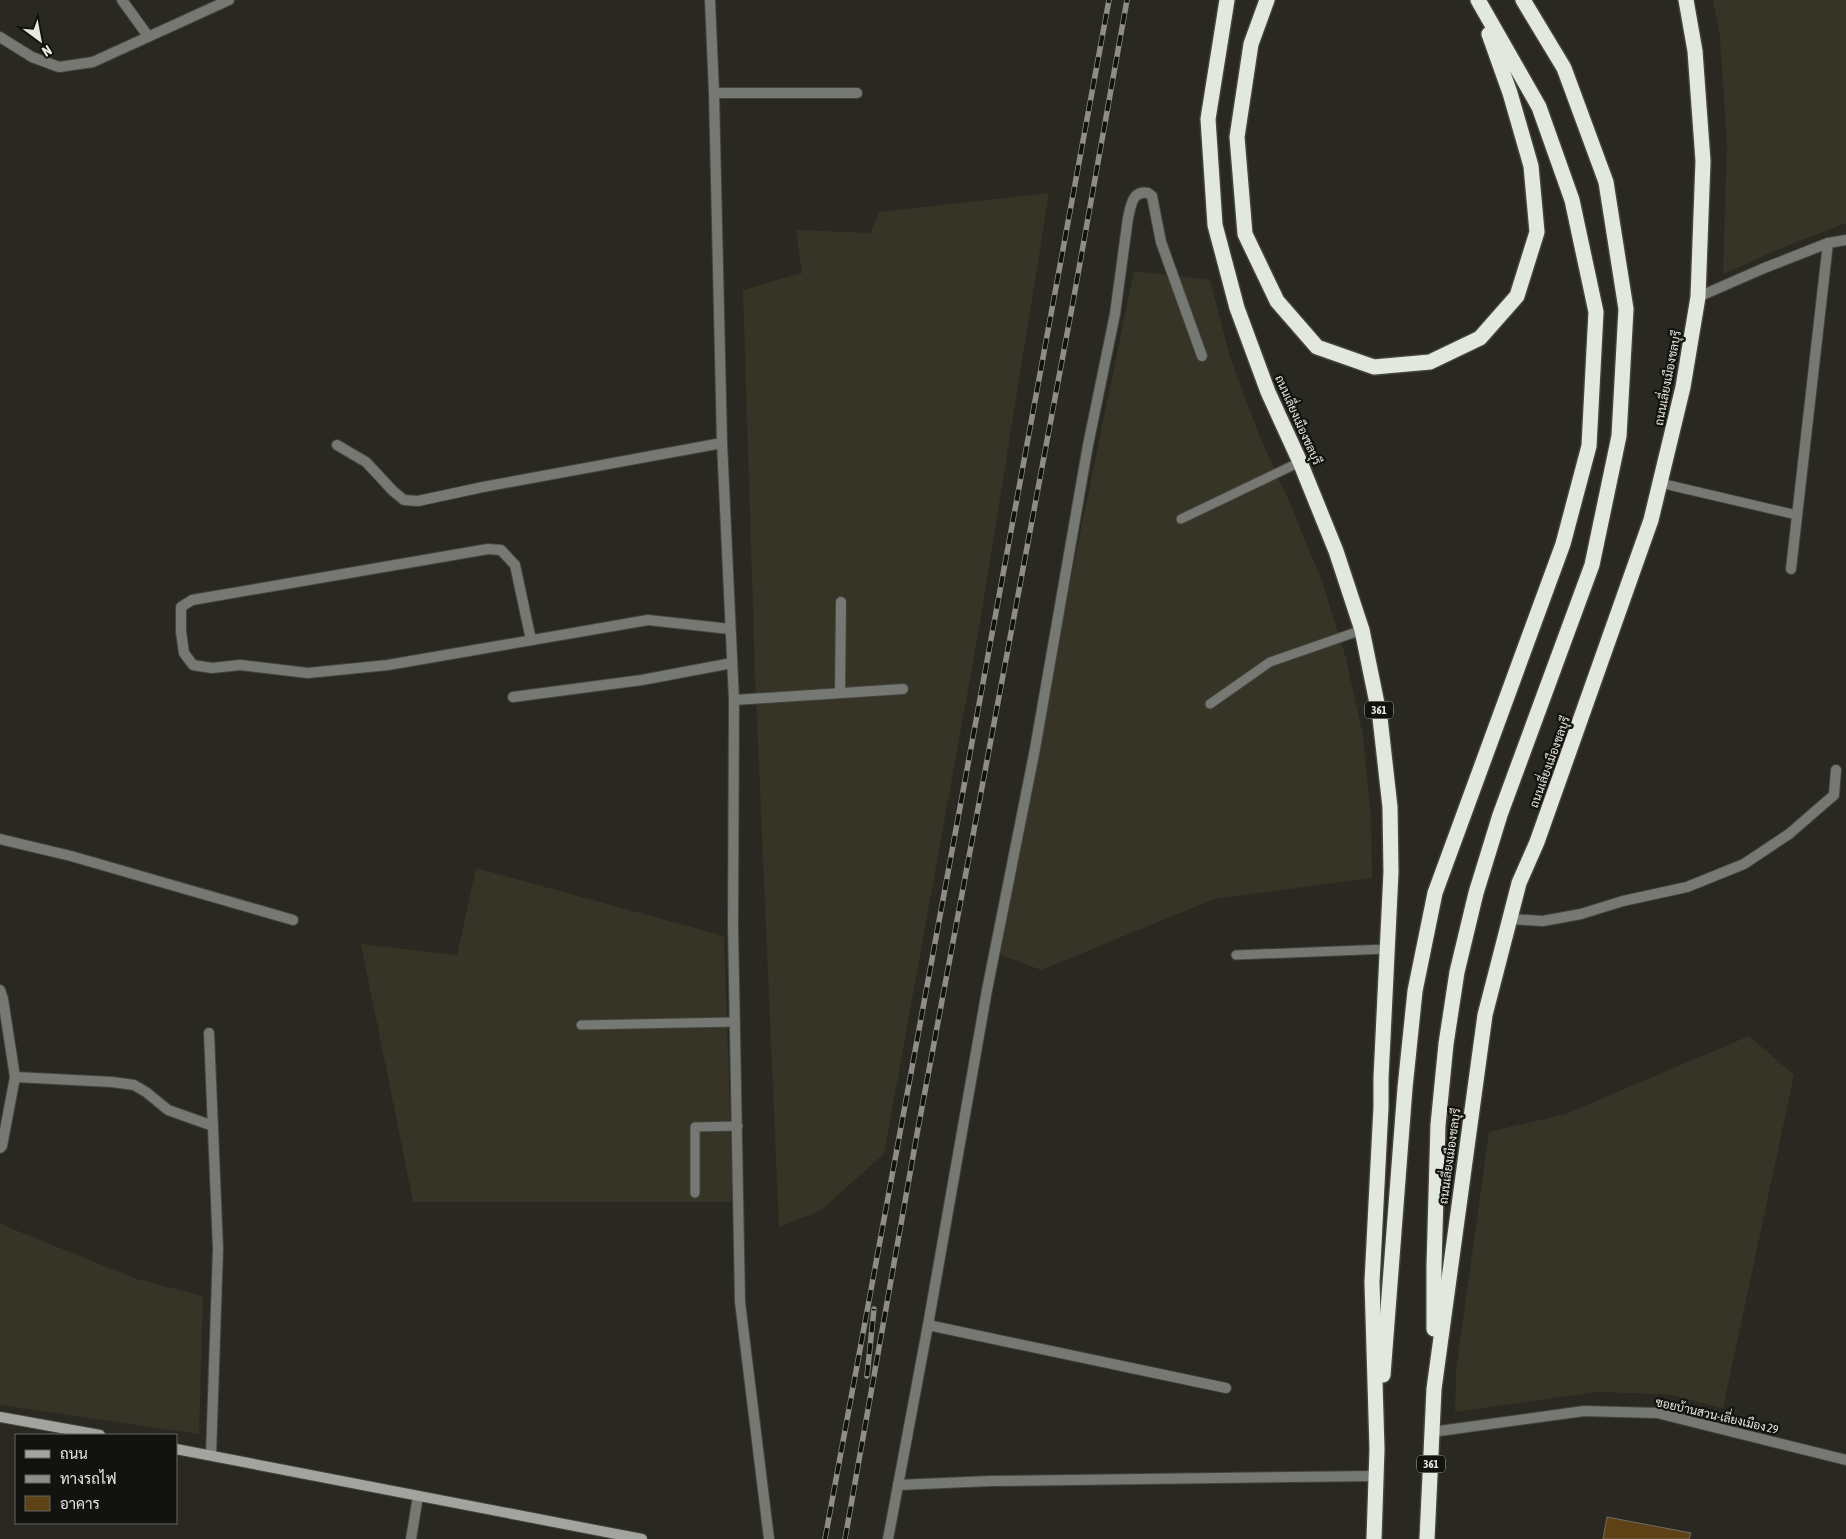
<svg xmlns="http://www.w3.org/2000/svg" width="1846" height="1539" font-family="'Asap Condensed',Sarabun,sans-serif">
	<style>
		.built { fill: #353426 }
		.building { fill: #5f4316; stroke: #716b63 }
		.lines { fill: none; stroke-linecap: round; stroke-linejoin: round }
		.lane-casing { stroke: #45443c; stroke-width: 11 }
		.street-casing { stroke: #45443c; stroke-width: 12 }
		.secondary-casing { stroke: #45443c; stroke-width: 12 }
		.highway-casing { stroke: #45443c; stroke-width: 18 }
		.lane { stroke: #767874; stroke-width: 9 }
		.street { stroke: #767874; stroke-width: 10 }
		.secondary { stroke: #a2a59f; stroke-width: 10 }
		.highway { stroke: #e3e8df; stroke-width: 15 }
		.rail-casing { stroke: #8e8d87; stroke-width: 5.5 }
		.rail { stroke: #12120e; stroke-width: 4; stroke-dasharray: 11; stroke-linecap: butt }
		.labels { text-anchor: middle; stroke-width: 4.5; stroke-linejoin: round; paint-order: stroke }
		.shield { fill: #12120e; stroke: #a8a7a2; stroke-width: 1 }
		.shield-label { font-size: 11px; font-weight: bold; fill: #e8e7e2 }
		.street-label { font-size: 12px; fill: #e8e7e2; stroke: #12120e }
	</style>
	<rect width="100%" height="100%" fill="#2a2921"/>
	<g class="built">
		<path d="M1713 0H1846V223L1784 247 1723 274 1727 143 1720 37Z"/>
		<path d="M1049 193 979 629 884 1154 820 1211 779 1227 755 674 743 290 802 273 796 230 870 233 879 212Z"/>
		<path d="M1134 271 1210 280 1230 357 1259 435 1288 499 1322 581 1345 655 1363 736 1371 818 1372 878 1214 899 1041 970 994 952Z"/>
		<path d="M476 868 724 936 733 1202H413L361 944 457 955Z"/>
		<path d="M1749 1036 1794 1075 1723 1408 1667 1394 1597 1392 1455 1412 1456 1371 1489 1132 1566 1114Z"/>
		<path d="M0 1222 5 1226 137 1279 203 1296 199 1434 0 1405Z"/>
	</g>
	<path class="building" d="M1607 1517 1691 1533 1689 1539H1603Z"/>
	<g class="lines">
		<defs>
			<g id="lane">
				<path d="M1660 483 1797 515"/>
				<path d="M1181 519 1300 462"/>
				<path d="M1210 704 1270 662 1362 630"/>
				<path d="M1236 955 1387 949"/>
				<path d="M581 1025 735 1022"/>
				<path d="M695 1193V1127L738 1126"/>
			</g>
			<g id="street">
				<path d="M122 0 148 36"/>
				<path d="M710 0 714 93 722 443 734 700 733 926 740 1302 769 1539"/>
				<path d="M0 37 32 57 59 67 93 62 229 0"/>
				<path d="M714 93H857"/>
				<path d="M1698 297 1762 269 1828 243 1846 240"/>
				<path d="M337 445 366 462 393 491 404 500 418 501 483 487 722 443"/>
				<path d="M1791 569 1828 243"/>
				<path d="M531 640 515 565 501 550 488 549 192 600 181 607V632L184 653 193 665 212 668 240 665 308 673 388 665 648 620 730 629"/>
				<path d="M840 692 841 602"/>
				<path d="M513 697 642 680 732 663"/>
				<path d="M734 700 903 689"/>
				<path d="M0 839 71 856 293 920"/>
				<path d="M1509 919 1543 921 1581 914 1623 901 1687 887 1744 864 1789 834 1834 795 1836 770"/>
				<path d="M0 990 3 999 15 1077 2 1146 0 1148"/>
				<path d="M209 1033 218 1249 211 1455"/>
				<path d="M15 1077 112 1082 134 1085 146 1092 168 1110 213 1126"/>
				<path d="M928 1325 1226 1388"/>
				<path d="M1432 1432 1584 1411 1657 1413 1846 1460"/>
				<path d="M898 1485 990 1481 1376 1476"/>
				<path d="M411 1539 418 1496"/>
				<path d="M888 1539 928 1325 987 990 1035 749 1088 445 1115 314 1128 218C1131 206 1132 190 1148 193L1152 196 1161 242 1202 356"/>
			</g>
			<g id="secondary">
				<path d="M0 1417 100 1435"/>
				<path d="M176 1449 642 1539"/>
			</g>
			<g id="highway">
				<path d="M1227 0 1208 119 1215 225 1237 308 1268 392 1300 462 1336 551 1362 630 1380 718 1390 807 1391 872 1381 1078V1107L1372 1282 1377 1449 1374 1539"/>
				<path d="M1267 0 1251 44 1237 137 1245 234 1277 301 1317 347 1374 367 1430 362 1480 338 1517 296 1537 232 1531 166 1510 93 1489 34"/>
				<path d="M1434 1329V1266L1438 1125 1446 1044 1457 972 1476 893 1500 815 1592 565 1619 436 1626 309 1606 182 1564 68 1523 0"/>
				<path d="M1383 1375 1405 1088 1415 991 1435 893 1563 544 1589 446 1596 312 1572 200 1539 107 1478 0"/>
				<path d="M1427 1539 1434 1389 1485 1015 1519 883 1537 842 1651 520 1683 387 1698 297 1703 161 1695 51 1686 0"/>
			</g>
		</defs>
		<use href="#lane" class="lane-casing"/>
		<use href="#street" class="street-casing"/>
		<use href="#secondary" class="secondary-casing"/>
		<use href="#highway" class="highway-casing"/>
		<use href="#lane" class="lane"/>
		<use href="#street" class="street"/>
		<use href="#secondary" class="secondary"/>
		<use href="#highway" class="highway"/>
		<defs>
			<g id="rail">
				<path d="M867 1376 874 1309"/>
				<path d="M825 1539 1109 0"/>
				<path d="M845 1539 917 1134 1073 302 1127 0"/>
			</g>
		</defs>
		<use href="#rail" class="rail-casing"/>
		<use href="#rail" class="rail"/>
	</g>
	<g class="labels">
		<g class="shield">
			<rect x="1365" y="701.5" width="28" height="17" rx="4"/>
			<rect x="1417" y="1455.5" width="28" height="17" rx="4"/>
		</g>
		<g class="shield-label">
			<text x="1379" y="714">361</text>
			<text x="1431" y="1468">361</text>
		</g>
		<g class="street-label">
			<text transform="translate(1668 378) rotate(-79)" y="4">ถนนเลี่ยงเมืองชลบุรี</text>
			<text transform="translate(1298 420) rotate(66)" y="4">ถนนเลี่ยงเมืองชลบุรี</text>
			<text transform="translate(1550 762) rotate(-70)" y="4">ถนนเลี่ยงเมืองชลบุรี</text>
			<text transform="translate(1450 1156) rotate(-82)" y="4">ถนนเลี่ยงเมืองชลบุรี</text>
			<text transform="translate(1717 1416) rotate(13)" y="4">ซอยบ้านสวน-เลี่ยงเมือง 29</text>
		</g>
	</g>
	<rect x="15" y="1434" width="162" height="90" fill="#12120e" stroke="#686763"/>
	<rect x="25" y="1450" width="25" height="8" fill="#a2a59f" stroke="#686763"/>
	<text x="60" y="1459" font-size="15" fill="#e8e7e2">ถนน</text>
	<rect x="25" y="1475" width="25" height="8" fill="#8e8d87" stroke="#686763"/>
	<text x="60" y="1484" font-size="15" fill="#e8e7e2">ทางรถไฟ</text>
	<rect x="25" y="1496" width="25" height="15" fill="#5f4316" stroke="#686763"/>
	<text x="60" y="1509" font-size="15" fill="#e8e7e2">อาคาร</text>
	<g transform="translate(40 40) rotate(148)" stroke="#12120e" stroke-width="4" paint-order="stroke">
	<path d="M0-4L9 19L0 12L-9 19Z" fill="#e8e7e2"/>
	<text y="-8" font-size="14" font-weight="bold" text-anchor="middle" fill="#e8e7e2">N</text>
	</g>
</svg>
